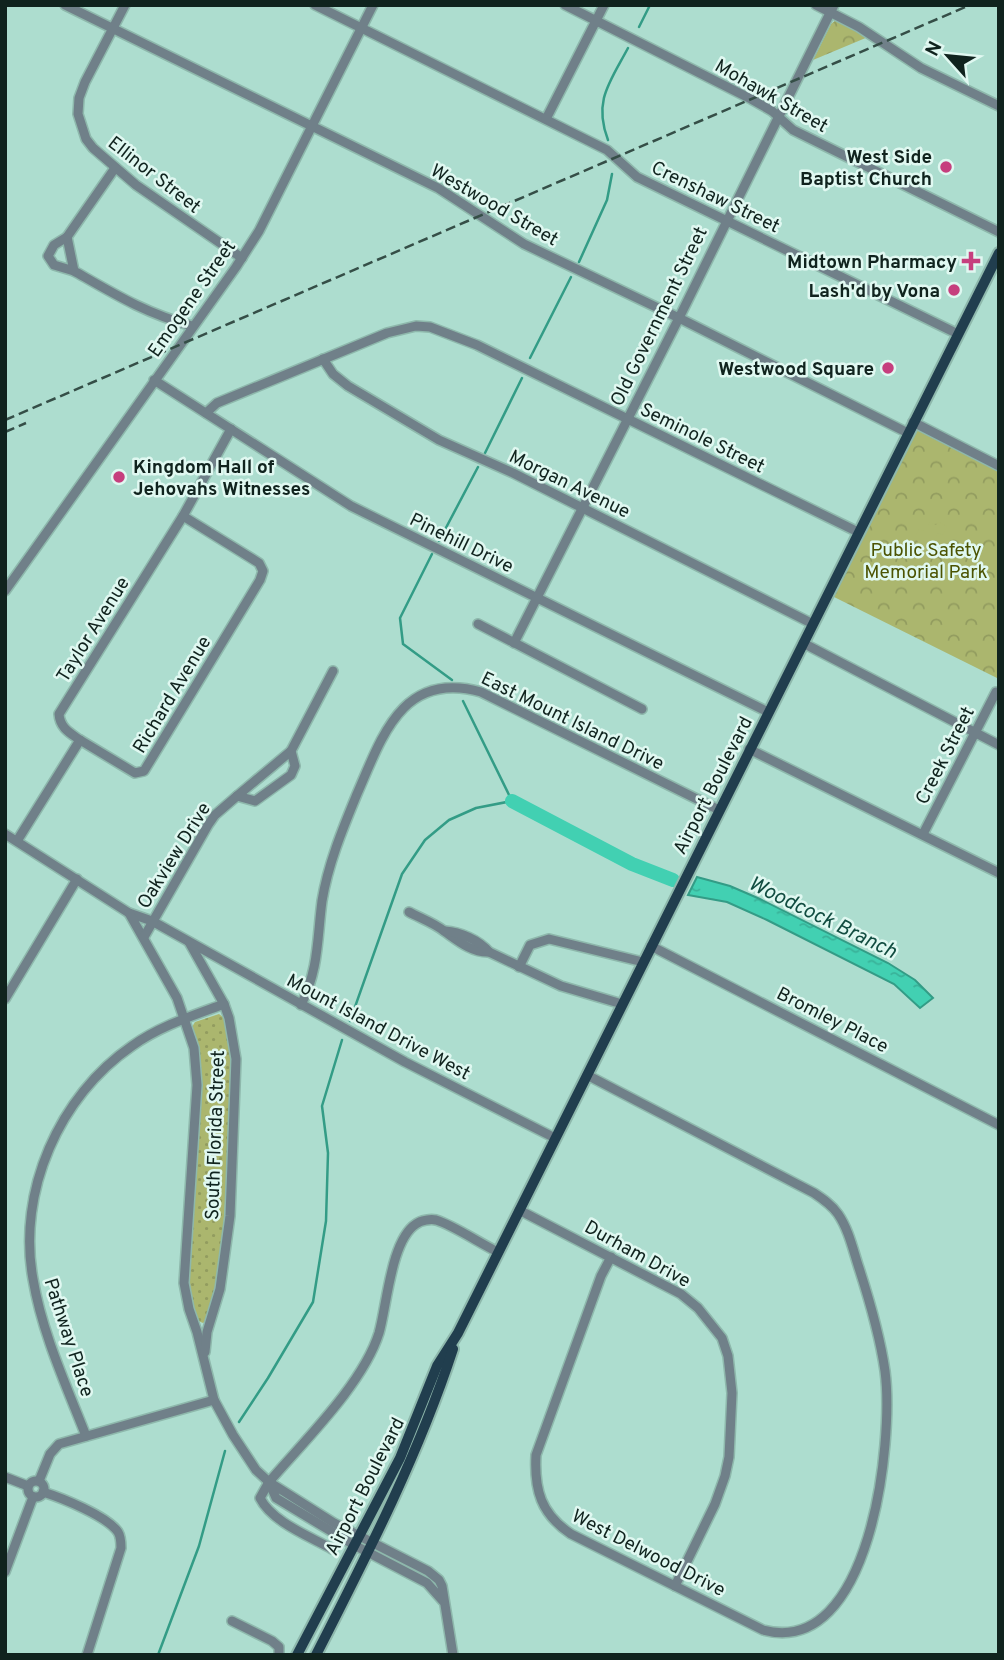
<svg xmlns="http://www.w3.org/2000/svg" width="1004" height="1660" font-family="Overpass,sans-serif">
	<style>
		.grass { fill: url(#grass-dots) }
		.forest { fill: url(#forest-crowns) }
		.pitch { fill: #abb66e }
		.water { fill: url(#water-ripples); stroke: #339c86; stroke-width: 2 }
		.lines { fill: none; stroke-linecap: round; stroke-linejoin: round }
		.stream { stroke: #339c86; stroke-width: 2.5 }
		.river { stroke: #42d0b2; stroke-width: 14 }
		.minor-casing { stroke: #8eb8ac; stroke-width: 12 }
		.major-casing { stroke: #8eb8ac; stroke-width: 14 }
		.minor { stroke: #708089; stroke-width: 9 }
		.major { stroke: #213e4e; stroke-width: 10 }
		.rail { stroke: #354e47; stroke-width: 2.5; stroke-dasharray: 10 5; stroke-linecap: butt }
		.poi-dot { fill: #c63f7e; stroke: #e0f8f1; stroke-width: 2.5 }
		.labels { text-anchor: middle; stroke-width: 5; stroke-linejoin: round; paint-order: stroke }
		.street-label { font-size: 19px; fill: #10231e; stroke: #e0f8f1 }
		.poi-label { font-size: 19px; font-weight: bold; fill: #10231e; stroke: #e0f8f1; text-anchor: end }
		.park-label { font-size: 19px; fill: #4b5302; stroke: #e0f8f1 }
		.water-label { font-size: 21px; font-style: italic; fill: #124d41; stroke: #e0f8f1 }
	</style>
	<defs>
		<pattern id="grass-dots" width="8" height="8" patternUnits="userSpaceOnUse" patternTransform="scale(1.75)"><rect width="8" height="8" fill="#abb66e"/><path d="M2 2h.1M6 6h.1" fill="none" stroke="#929c5f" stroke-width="1.8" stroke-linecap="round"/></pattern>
		<pattern id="forest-crowns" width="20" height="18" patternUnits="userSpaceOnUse" patternTransform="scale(1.75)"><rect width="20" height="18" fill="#abb66e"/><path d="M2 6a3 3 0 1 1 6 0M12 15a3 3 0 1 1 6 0" fill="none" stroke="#929c5f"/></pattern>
		<pattern id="water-ripples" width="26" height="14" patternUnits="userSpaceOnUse" patternTransform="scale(1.75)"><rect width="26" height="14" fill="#42d0b2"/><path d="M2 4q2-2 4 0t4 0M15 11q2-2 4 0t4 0" fill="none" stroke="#39b299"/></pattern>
	</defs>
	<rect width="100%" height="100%" fill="#adddcf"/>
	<path class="grass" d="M219 1014 224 1018 232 1063 231 1120 220 1272 206 1321 203 1323 196 1320 187 1278 201 1081 198 1052 192 1027 195 1022Z"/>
	<g class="forest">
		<path d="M836 20 868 37 813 60 831 24Z"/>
		<path d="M913 422 999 466V679L828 594Z"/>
	</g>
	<path class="pitch" d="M930 522 936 525 938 522 947 526 943 535 938 533 933 542 938 545 925 570 918 567 924 554 916 549 918 541 914 539 919 529 923 531Z"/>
	<path class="water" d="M697 877 730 886 760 899 888 963 915 980 933 998 920 1008 894 984 767 920 727 902 688 895Z"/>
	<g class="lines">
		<g class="stream">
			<path d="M639 27 650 5"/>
			<path d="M608 140C593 101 610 82 628 48"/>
			<path d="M579 262 607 200 612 174"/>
			<path d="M530 358 571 277"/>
			<path d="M485 453 522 378"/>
			<path d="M439 541 478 467"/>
			<path d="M432 554 400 618 403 644 452 680"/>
			<path d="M350 1021 402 874 425 840 449 820 476 808 512 801 463 701"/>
			<path d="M239 1422 268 1378 313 1302 326 1221 328 1153 322 1106 342 1040"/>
			<path d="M158 1655 199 1546 225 1451"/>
		</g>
		<path class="river" d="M512 801 632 864 673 880"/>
		<defs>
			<g id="minor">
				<path d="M65 5 438 188 524 244 679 318 908 433"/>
				<path d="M125 5 85 82 79 98 78 114 86 139 93 148 136 185 242 258"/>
				<path d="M315 5 607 150 637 177 958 334"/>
				<path d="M565 5 751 99 772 111 793 130 999 232"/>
				<path d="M816 5 859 27 921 68 999 106"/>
				<path d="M546 119 604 5"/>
				<path d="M115 168 67 237 74 271C116 295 145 313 192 326"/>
				<path d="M67 237 54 245 48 256 54 265 74 271"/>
				<path d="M323 359 333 374 348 386 439 440 513 473 813 624"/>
				<path d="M154 380 351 506 768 712"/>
				<path d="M206 413 217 403 387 333 416 326 430 327 477 345 858 532"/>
				<path d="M913 422 999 466"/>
				<path d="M5 591 236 267 259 231 373 5"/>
				<path d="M478 624 642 709"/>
				<path d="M514 643 679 318 834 5"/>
				<path d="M803 643 999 745"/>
				<path d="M80 740 135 773 144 771 260 580 263 571 259 563 183 516"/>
				<path d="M749 749 999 873"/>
				<path d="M237 796 291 751"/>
				<path d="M5 834 129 913 152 921 405 1062 555 1138"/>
				<path d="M923 834 996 692"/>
				<path d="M17 841 80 740C70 733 60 728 59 714L183 516 231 429"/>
				<path d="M409 912C420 918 434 923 444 931 457 940 472 953 489 952L561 986 622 1004"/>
				<path d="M129 913 177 998 194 1048 197 1085 184 1283 189 1309 197 1332 214 1400 233 1435 256 1470 269 1482 334 1523 428 1571 439 1580 442 1586 453 1655"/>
				<path d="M445 931C460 932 479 940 489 952"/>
				<path d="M144 937 208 825 215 815 237 796 255 801 291 775 295 766 291 751 333 671"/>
				<path d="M189 942 224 1004 229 1018 236 1059 230 1216 220 1289 207 1332 205 1352"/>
				<path d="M651 946 999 1125"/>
				<path d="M519 967 530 945 549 939 643 962"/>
				<path d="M5 999 77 879"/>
				<path d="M301 1005C319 969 317 939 322 901 328 864 343 828 357 794 382 737 402 670 481 692L719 810"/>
				<path d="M587 1075 814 1193C823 1199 832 1205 838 1214 849 1230 853 1250 859 1268 870 1302 880 1336 885 1371 894 1441 871 1659 763 1630L571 1534C541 1514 534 1490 536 1455L601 1276 611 1257"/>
				<path d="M519 1210 681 1294 698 1308 722 1338 728 1356 732 1393 729 1457 725 1476 715 1504 675 1586"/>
				<path d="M86 1436C66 1385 42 1333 33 1279 17 1192 59 1096 132 1046 160 1026 192 1016 224 1004"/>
				<path d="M5 1477 28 1486"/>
				<circle cx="36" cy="1489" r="8"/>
				<path d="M39 1481 50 1454 59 1444 214 1400"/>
				<path d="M269 1482 276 1498 354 1545 427 1583 443 1601"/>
				<path d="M43 1492C62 1498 107 1516 118 1532 121 1537 121 1543 121 1548L87 1655"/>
				<path d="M332 1549C309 1536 272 1522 260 1498L269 1482C304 1441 363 1384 379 1333 387 1305 391 1240 416 1224 421 1220 431 1219 436 1220 453 1225 481 1244 498 1252"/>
				<path d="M5 1572 33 1497"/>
				<path d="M232 1621 272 1641 279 1647V1655"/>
			</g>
			<g id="major">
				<path d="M297 1655 400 1458 437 1366 458 1333 999 253"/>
				<path d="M316 1655C367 1555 418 1456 453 1349"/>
			</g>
		</defs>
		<use href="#minor" class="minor-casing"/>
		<use href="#major" class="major-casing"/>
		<use href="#minor" class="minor"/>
		<use href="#major" class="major"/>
		<g class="rail">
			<path d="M5 420 970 5"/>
			<path d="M5 432 26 423"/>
		</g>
	</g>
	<g class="poi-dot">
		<circle cx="946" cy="167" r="7"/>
		<path d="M967.5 250.5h7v7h7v7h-7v7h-7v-7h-7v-7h7z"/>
		<circle cx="954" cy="290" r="7"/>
		<circle cx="888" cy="368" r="7"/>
		<circle cx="119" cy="477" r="7"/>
	</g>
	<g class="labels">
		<g class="street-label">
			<text transform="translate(772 95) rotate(30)" y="7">Mohawk Street</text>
			<text transform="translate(155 174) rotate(38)" y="7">Ellinor Street</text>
			<text transform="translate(716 196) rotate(26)" y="7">Crenshaw Street</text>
			<text transform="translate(495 204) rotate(30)" y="7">Westwood Street</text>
			<text transform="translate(191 298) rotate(-55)" y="7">Emogene Street</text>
			<text transform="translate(658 316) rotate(-64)" y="7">Old Government Street</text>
			<text transform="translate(703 437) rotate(26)" y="7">Seminole Street</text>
			<text transform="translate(570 483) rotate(26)" y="7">Morgan Avenue</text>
			<text transform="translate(462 542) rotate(26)" y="7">Pinehill Drive</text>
			<text transform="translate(92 629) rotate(-58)" y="7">Taylor Avenue</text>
			<text transform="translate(171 694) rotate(-59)" y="7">Richard Avenue</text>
			<text transform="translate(573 720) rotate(26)" y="7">East Mount Island Drive</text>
			<text transform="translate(944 755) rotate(-63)" y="7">Creek Street</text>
			<text transform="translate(712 785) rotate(-63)" y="7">Airport Boulevard</text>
			<text transform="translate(173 855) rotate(-58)" y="7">Oakview Drive</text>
			<text transform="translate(833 1019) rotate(27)" y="7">Bromley Place</text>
			<text transform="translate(379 1026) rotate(28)" y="7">Mount Island Drive West</text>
			<text transform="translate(214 1135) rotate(-88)" y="7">South Florida Street</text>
			<text transform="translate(638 1253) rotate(29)" y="7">Durham Drive</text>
			<text transform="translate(70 1337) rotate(72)" y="7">Pathway Place</text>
			<text transform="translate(364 1486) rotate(-63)" y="7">Airport Boulevard</text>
			<text transform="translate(649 1552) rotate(27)" y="7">West Delwood Drive</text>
		</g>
		<g class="poi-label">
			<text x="932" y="163">West Side<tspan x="932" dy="22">Baptist Church</tspan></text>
			<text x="957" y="268">Midtown Pharmacy</text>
			<text x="940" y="297">Lash'd by Vona</text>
			<text x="874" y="375">Westwood Square</text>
			<text x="133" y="473" text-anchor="start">Kingdom Hall of<tspan x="133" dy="22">Jehovahs Witnesses</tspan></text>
		</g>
		<g class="park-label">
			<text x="926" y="556">Public Safety<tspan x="926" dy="22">Memorial Park</tspan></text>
		</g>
		<g class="water-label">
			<text transform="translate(823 917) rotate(26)" y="7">Woodcock Branch</text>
		</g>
	</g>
	<rect width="1004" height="1660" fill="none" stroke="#10231e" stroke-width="14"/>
	<g transform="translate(948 56) rotate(297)" stroke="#e0f8f1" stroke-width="5" paint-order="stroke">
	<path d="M0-5L12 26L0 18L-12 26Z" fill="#10231e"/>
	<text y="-10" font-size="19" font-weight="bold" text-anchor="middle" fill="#10231e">N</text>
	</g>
</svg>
